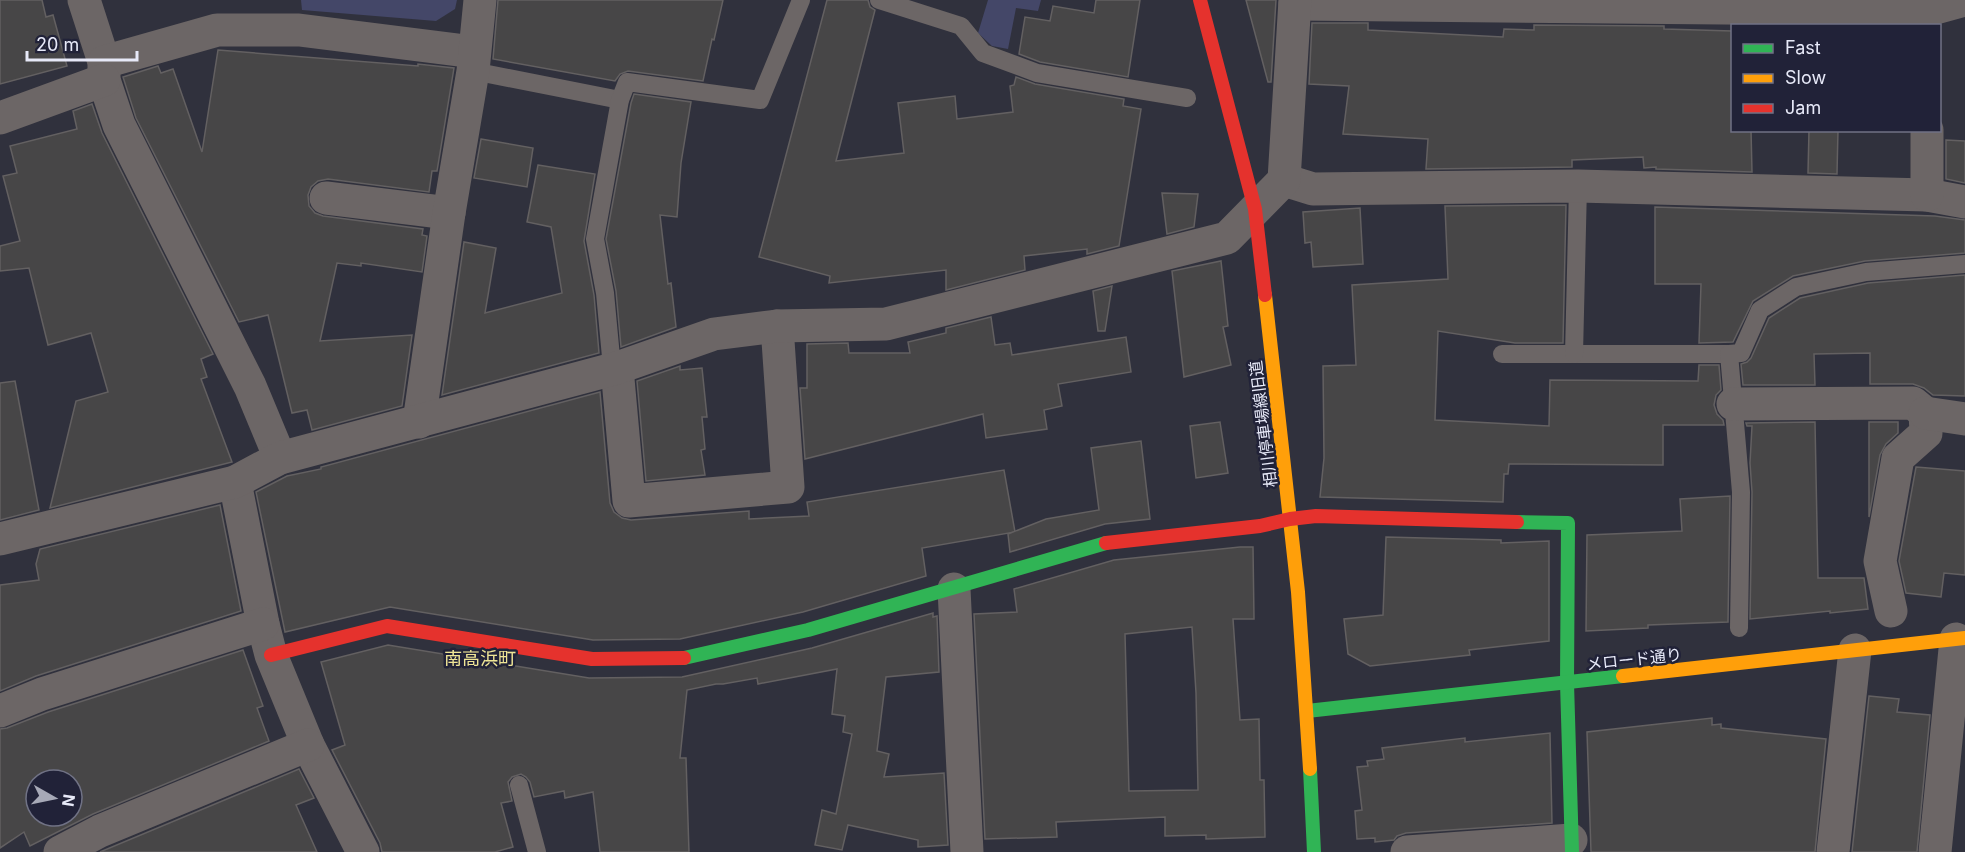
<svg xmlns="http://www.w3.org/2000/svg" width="1965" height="852" font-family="Inter,'Noto Sans JP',sans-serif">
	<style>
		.green { fill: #444768 }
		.building { fill: #474647; stroke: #636061; stroke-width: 1.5; fill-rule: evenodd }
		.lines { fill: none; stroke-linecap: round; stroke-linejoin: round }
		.lane { stroke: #6c6666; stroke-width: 18 }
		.street { stroke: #6c6666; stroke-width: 33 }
		.fast { stroke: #30b455; stroke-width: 14 }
		.slow { stroke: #ff9f0a; stroke-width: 14 }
		.jam { stroke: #e5322d; stroke-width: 14 }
		.labels { text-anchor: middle; stroke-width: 5; stroke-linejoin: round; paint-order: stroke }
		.street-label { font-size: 16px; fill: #e7e9f8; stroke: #212238 }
		.neighbourhood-label { font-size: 18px; fill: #efe596; stroke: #212238 }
	</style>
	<rect width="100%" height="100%" fill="#30313d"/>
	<g class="green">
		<path d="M301 0H457L455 9 436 21 302 10Z"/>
		<path d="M988 0H1041L1038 11 1016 8 1008 49 992 46 978 33Z"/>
	</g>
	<g class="building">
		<path d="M0 0H42L46 17 53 15 67 66 0 84Z"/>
		<path d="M498 0H723L714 40 712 39 703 81 628 71 620 74 615 81 493 59Z"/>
		<path d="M827 0H868L870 7 875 10 836 161 904 153 898 103 955 96 957 119 1013 112 1010 86 1014 85 1016 77 1035 84 1124 99 1123 106 1141 109 1119 246 1087 254V249L1024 256 1025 270 946 290V270L829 283 830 276 759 257Z"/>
		<path d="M1096 0H1140L1128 77 1040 62 1019 54 1025 17 1050 21 1053 6 1094 13Z"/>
		<path d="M1246 0H1276L1271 82H1268Z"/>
		<path d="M1312 23H1368V30L1503 37 1504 29 1534 30V25L1664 26V29L1732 31V130H1751L1752 172 1656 169V167L1644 168 1643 157 1572 160V167L1426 169 1428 139 1343 134 1349 86 1309 84Z"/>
		<path d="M218 50 418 66V64L454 68 437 171H432L429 192 328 179 318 181 311 187 308 195 309 206 315 213 323 216 423 229 422 235 427 236 422 272 361 263V266L337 263 320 341 412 335 402 406 312 430 307 410 292 413 268 315 239 322 136 118 123 77 158 66 161 73 173 69 202 152Z"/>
		<path d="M634 94 691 102 681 163 677 217 660 215 668 284 671 283 676 327 621 347 616 291 606 239 631 103Z"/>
		<path d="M92 104 102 133 213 354 201 359 207 377 201 379 232 462 50 508 76 401 108 392 91 333 48 345 29 268 0 271V246L20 241 3 176 17 173 10 146 77 129 73 111Z"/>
		<path d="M1809 130H1838L1837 174 1808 173Z"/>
		<path d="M481 139 533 148 527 187 474 178Z"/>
		<path d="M1946 140 1965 141V183L1946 179Z"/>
		<path d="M538 165 595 174 584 241 594 295 599 353 442 395 464 242 496 248 485 313 562 293 551 227 527 222Z"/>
		<path d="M1162 193 1198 194 1194 227 1167 234Z"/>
		<path d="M1566 205 1563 343H1515L1438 331 1435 420 1549 426 1550 380 1698 381 1699 365H1719L1721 390 1716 395 1714 405 1717 414 1723 420 1724 425H1663V465L1509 464 1508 474H1504L1503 502 1320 497 1324 458 1323 366 1356 365 1352 285 1448 279 1445 206Z"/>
		<path d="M1655 207 1935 216 1965 220V253L1865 261 1793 276 1753 301 1733 342 1699 343 1701 284H1655Z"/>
		<path d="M1360 208 1363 264 1313 267 1311 242 1305 243 1303 212Z"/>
		<path d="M1221 261 1228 326 1223 327 1231 365 1184 377 1172 271Z"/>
		<path d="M1965 275V396L1933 395 1924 388 1913 384H1870V353L1814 354 1815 385H1743L1741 364 1747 362 1751 358 1769 318 1800 298 1868 283Z"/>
		<path d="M1112 286 1105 331H1098L1093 291Z"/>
		<path d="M991 317 995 345 1010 343 1012 355 1126 337 1131 372 1058 384 1062 406 1044 410 1047 429 986 438 983 414 805 459 800 388H807V344L848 343 849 353H910L908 342 946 333V328Z"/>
		<path d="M680 366V370L702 368 707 417H702L705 449 701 450 705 475 646 481 637 381Z"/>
		<path d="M15 381 39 510 0 520V383Z"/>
		<path d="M600 392 610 503 614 512 622 518 631 520 749 511V519L809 516 807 502 1004 470 1015 532 922 548 926 576 803 612 680 639 593 640 390 607 285 632 256 492 287 476 321 469V467Z"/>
		<path d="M1220 422 1228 473 1196 478 1190 426Z"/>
		<path d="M1815 422 1818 578H1864L1868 609 1830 613V611L1750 619 1752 492 1750 463 1752 426H1747L1746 423Z"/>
		<path d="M1869 422H1898V433L1886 444 1880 455 1869 517Z"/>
		<path d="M1141 441 1150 519 1105 524 1010 552 1008 534 1046 519 1099 510 1091 448Z"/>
		<path d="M1916 467 1965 471V575L1944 573 1941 597 1906 593 1899 561Z"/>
		<path d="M1730 496 1728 622 1648 625V628L1586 631 1587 535 1682 531 1680 499Z"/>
		<path d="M220 505 241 611 36 676 0 691V585L39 580 36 564 40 549Z"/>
		<path d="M1386 537 1501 540V543L1549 541V641L1469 650 1470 655 1370 666 1348 654 1344 619 1383 615Z"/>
		<path d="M1240 547H1253L1254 619H1233L1240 720 1259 719 1260 780H1264L1265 837 1206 839V835L1165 836V817L1056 822 1057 837 985 839 974 614 1017 612 1014 589 1114 560ZM1192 627 1196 693 1198 790 1129 791 1125 634Z"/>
		<path d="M933 613V617L937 616 939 672 886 677 877 751 889 754 884 777 944 773 948 845 918 847V840L848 825 842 850 815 845 822 810 836 814 852 734 843 732 845 716 832 714 837 669 758 684 757 678 723 684H716L687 690 680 758H686L689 852H600L593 792 565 798 564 791 534 797 530 782 526 777 521 774 512 777 508 782 512 801 501 803 513 847 495 852H382L380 843 332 750 345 745 321 662 388 645 589 678 682 677 812 648Z"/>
		<path d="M243 650 263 706 257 708 269 741 93 814 30 846 24 832 0 848V729L7 728 48 712ZM36 780H72V816H36Z"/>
		<path d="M1869 696 1899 699 1897 712 1930 715 1917 852H1852Z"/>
		<path d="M1712 718V725L1721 724V728L1826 739 1815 852H1591L1587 732Z"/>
		<path d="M1550 733 1552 823 1406 833 1397 836 1394 840 1375 842V838L1357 839 1355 811 1362 810 1357 767 1368 766 1367 761 1384 759 1382 748 1465 738V742Z"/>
		<path d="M299 769 314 798 296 805 317 852H100Z"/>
	</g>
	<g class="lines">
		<g class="lane">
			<path d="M879 0 961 26 983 53 1037 73 1187 98"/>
			<path d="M473 71 620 100"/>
			<path d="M1502 354H1729"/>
			<path d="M1574 354 1578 186"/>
			<path d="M617 368 611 357 605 293 595 239 620 100 627 82 760 100 801 0"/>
			<path d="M1739 628 1741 492 1729 354 1741 353 1760 310 1796 287 1866 272 1965 264"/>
			<path d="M519 785 537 852"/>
		</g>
		<g class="street">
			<path d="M84 0 104 62V80L119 125 250 386 280 458"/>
			<path d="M1295 4 1928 10 1965 0"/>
			<path d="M104 62 217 30H299L474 52"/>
			<path d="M0 118 104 80"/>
			<path d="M1284 180 1313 189 1578 186 1927 195 1965 202"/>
			<path d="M1927 195V130"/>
			<path d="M326 198 449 213"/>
			<path d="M617 368 629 501 788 487 777 326"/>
			<path d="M1733 404 1913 403 1925 413 1926 433 1898 458 1880 561 1891 611"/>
			<path d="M1925 413 1965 419"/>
			<path d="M419 422 449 213 473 71 480 0"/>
			<path d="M235 482 263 624 271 655 308 745 363 852"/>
			<path d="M0 539 235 482 280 458 617 368 714 334 777 326 886 324 1227 238 1284 180 1295 0"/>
			<path d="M954 589 967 852"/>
			<path d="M0 711 42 694 263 624"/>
			<path d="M60 852 100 831 308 745"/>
			<path d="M1407 852 1571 840"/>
			<path d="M1833 852 1855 650"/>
			<path d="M1935 852 1956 639"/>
		</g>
		<g class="fast">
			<path d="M1517 522 1568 523 1567 683 1572 852"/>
			<path d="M684 658 808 630 1106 543"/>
			<path d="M1307 711 1623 676"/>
			<path d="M1310 769 1314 852"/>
		</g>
		<g class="slow">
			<path d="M1265 295 1298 592 1310 769"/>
			<path d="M1623 676 1965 638"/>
		</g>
		<g class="jam">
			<path d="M1200 0 1255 209 1265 295"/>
			<path d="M1106 543 1260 526 1290 519 1316 516 1517 522"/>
			<path d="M271 655 387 626 592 659 684 658"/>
		</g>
	</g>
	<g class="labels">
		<g class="street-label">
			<text transform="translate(1263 424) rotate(-97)" y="6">相川停車場線旧道</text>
			<text transform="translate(1634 659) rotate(-6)" y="6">メロード通り</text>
		</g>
		<g class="neighbourhood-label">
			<text x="480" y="665">南高浜町</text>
		</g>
	</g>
	<rect x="1731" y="24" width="210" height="108" fill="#212238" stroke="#707285" stroke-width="1.5"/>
	<rect x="1743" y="44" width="30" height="9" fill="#30b455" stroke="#707285" stroke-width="1.5"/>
	<text x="1785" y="54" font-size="18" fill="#e7e9f8">Fast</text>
	<rect x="1743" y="74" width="30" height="9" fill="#ff9f0a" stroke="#707285" stroke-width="1.5"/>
	<text x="1785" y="84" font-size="18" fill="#e7e9f8">Slow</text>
	<rect x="1743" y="104" width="30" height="9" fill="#e5322d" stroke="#707285" stroke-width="1.5"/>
	<text x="1785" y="114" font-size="18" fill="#e7e9f8">Jam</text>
	<g transform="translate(54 798) rotate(99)"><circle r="28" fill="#212238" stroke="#707285" stroke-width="1.5"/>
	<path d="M0-4.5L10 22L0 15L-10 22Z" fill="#a7a9b7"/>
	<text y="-9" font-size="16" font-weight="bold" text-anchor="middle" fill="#e7e9f8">N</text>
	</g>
	<path d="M27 51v9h110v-9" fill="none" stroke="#e7e9f8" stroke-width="3"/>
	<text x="36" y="51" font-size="18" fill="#e7e9f8" stroke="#212238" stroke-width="4.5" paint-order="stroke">20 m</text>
</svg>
